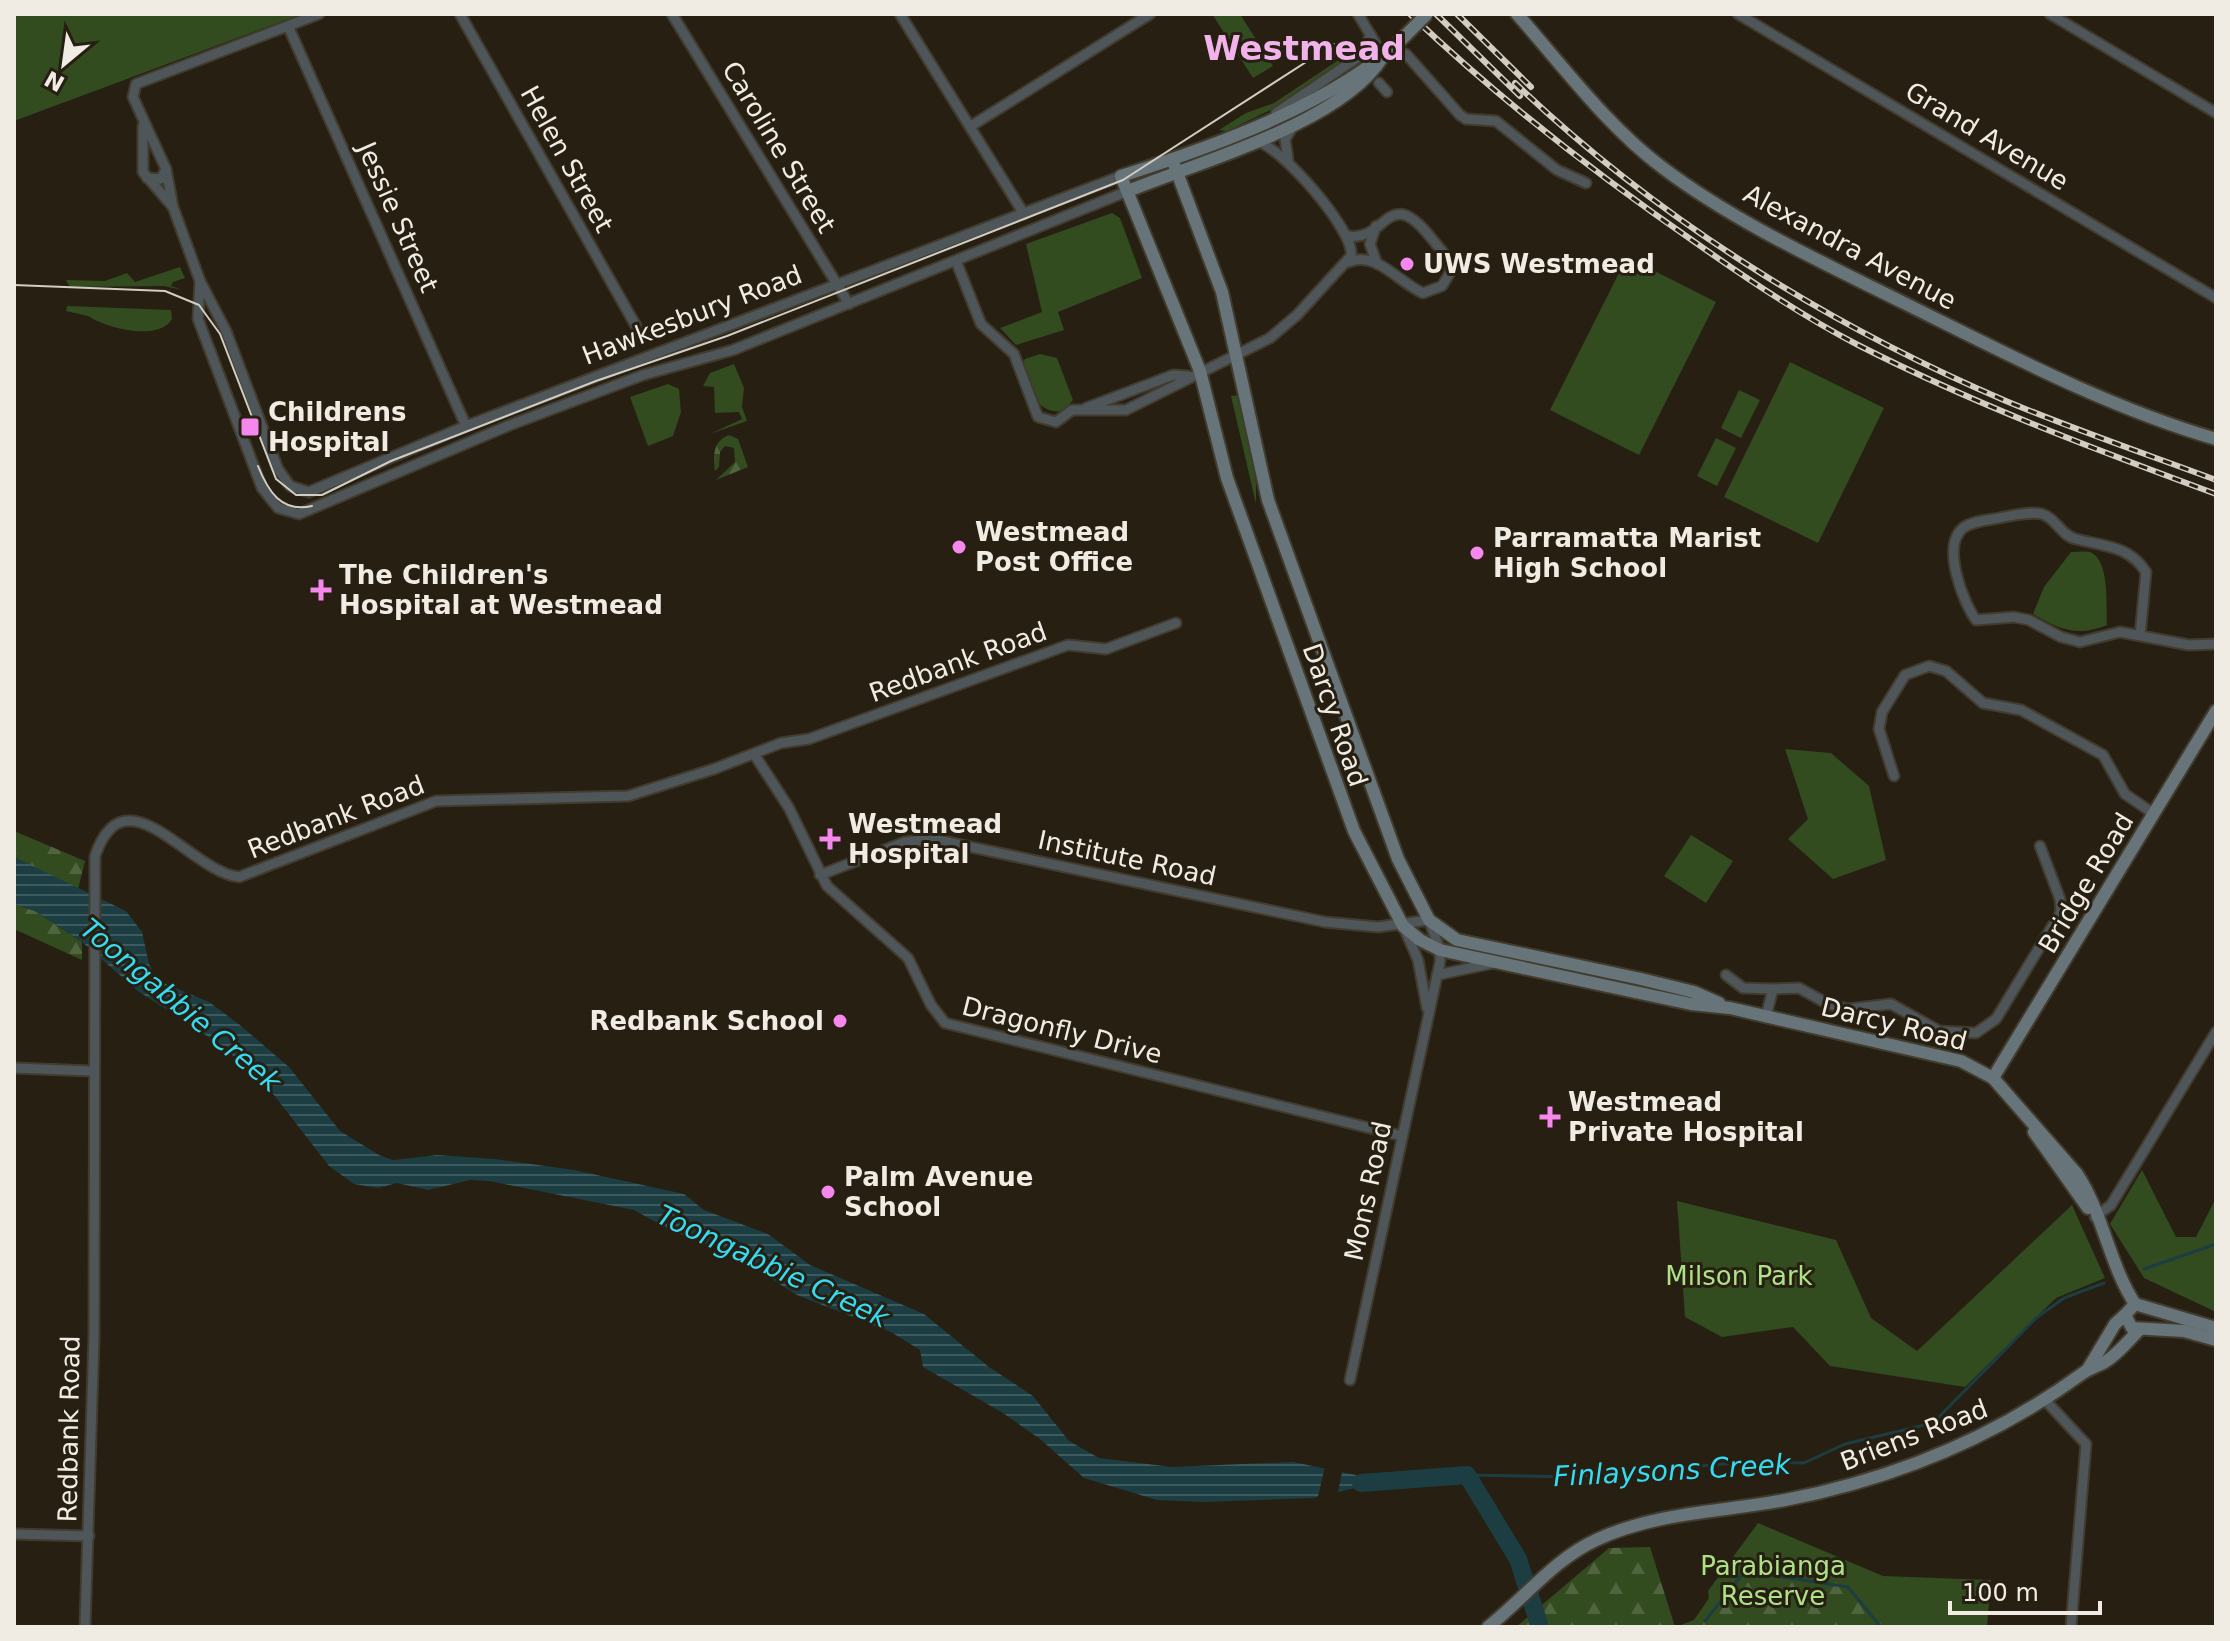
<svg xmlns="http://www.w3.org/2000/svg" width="2230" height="1641" font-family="'DejaVu Sans',sans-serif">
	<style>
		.green { fill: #324b1f }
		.forest { fill: url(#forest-firs) }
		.water { fill: url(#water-rules) }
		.pier { fill: #261f12 }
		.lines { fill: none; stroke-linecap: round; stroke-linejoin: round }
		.stream { stroke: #1c3e43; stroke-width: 3 }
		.river { stroke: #1c3e43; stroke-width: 18 }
		.street-casing { stroke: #423c2f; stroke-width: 13 }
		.secondary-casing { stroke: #423c2f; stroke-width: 16 }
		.street { stroke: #4e565a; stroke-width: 9 }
		.secondary { stroke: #67757a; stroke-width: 12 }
		.tram { stroke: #d2cdc3; stroke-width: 2 }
		.rail-casing { stroke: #d2cdc3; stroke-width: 6 }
		.rail { stroke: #261f12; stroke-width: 3; stroke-dasharray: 9; stroke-linecap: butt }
		.secondary-bridge-casing { stroke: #423c2f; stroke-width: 16; stroke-linecap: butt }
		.secondary-bridge { stroke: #67757a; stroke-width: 12 }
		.poi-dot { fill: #f688ed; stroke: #261f12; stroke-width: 3 }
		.labels { text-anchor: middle; stroke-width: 6; stroke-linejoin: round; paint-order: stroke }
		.street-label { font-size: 26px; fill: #f1ece3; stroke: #261f12 }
		.poi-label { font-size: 26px; font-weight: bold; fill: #f1ece3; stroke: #261f12; text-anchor: start }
		.park-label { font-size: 26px; fill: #ade287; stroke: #261f12 }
		.water-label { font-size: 28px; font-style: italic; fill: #34dbf2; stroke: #261f12 }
		.district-label { font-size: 34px; font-weight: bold; fill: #f1b3ea; stroke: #261f12 }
	</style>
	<defs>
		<pattern id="forest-firs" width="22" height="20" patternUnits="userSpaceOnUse" patternTransform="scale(2)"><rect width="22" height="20" fill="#324b1f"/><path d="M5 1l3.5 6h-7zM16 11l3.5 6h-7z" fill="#50653f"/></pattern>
		<pattern id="water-rules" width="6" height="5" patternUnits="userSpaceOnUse" patternTransform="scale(2)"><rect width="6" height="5" fill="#1c3e43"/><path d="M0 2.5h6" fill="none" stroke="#3d5a5e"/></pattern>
	</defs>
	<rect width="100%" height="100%" fill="#261f12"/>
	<g class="green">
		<path d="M14 14H302L14 121Z"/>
		<path d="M1212 14H1240L1273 66 1253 78Z"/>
		<path d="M1349 53 1354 60 1293 99 1227 131 1219 130 1246 113 1274 103Z"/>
		<path d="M1112 213 1120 218 1142 278 1058 312 1064 330 1016 345 1000 328 1042 312 1026 244Z"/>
		<path d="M1627 257 1716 302 1639 455 1550 410Z"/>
		<path d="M180 267 185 278 173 282 171 286 183 290 164 286 70 287 66 280 105 281 127 273 135 282Z"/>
		<path d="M67 306 171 310 172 319C159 342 106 328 88 316L66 311Z"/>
		<path d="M1040 354 1057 358 1073 400 1064 411C1035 415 1030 388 1022 364L1025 359Z"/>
		<path d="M1790 362 1884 408 1818 543 1724 497Z"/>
		<path d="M734 364 744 388 742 407 747 421 710 434 742 419 739 412 715 413 714 387 703 386 710 373Z"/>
		<path d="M668 384 679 389 681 412 673 436 648 446 630 397Z"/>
		<path d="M1739 390 1760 400 1741 438 1721 428Z"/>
		<path d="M1241 395 1256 483V504L1231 396Z"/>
		<path d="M1716 438 1736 448 1717 486 1697 476Z"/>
		<path d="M2071 552C2076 552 2085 551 2090 552 2110 559 2106 607 2107 625 2077 637 2061 630 2033 614L2044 587Z"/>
		<path d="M1785 749 1831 753 1869 786 1886 860 1833 879 1788 839 1808 819Z"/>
		<path d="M1691 835 1733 861 1706 903 1664 876Z"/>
		<path d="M2142 1170 2176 1237H2196L2216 1198V1312L2144 1278 2110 1224Z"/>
		<path d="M1677 1201 1836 1240 1871 1318 1917 1351 2072 1205 2105 1278 2056 1298 1965 1387 1830 1366 1793 1327 1722 1337 1685 1317Z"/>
		<path d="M1758 1523 1883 1576 1991 1580 1987 1627H1712L1708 1591Z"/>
	</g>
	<g class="forest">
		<path d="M729 435 738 439 748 467 716 480 735 462 734 448 725 446 720 452 719 467 715 471C713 455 713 441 729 435Z"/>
		<path d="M14 831 85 861 78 889 14 857Z"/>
		<path d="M14 904 35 911 82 942V960L14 929Z"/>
		<path d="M1650 1547 1675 1627H1516L1609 1548Z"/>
		<path d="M1738 1556 1850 1575 1897 1627H1675L1694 1620Z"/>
	</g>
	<path class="water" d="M14 857 126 911 142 932 149 964 159 981 209 1002 240 1025 289 1067 340 1131 379 1155 393 1160 437 1155 495 1159 574 1170 684 1194 704 1210 768 1234 810 1265 924 1314 989 1367 1033 1396 1069 1441 1099 1458 1172 1467 1293 1462 1385 1481 1313 1498 1204 1502 1157 1500 1084 1478 1040 1439 1003 1413 923 1367 920 1350 891 1332 797 1295 730 1253 670 1230 634 1210 489 1181 470 1180 428 1190 397 1183 378 1188 354 1184 329 1166 274 1095 224 1047 138 991 82 942 35 911 14 904Z"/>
	<path class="pier" d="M1326 1462 1343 1467 1337 1497 1317 1501Z"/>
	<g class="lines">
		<g class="stream">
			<path d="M2144 1269 2216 1244"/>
			<path d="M1467 1475 1575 1477 1747 1462 1804 1463 1845 1444 1933 1423 2036 1318 2064 1298 2104 1283"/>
			<path d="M1705 1621 1745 1571 1848 1587 1881 1627"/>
		</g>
		<path class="river" d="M1361 1483 1467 1475 1518 1559 1540 1627"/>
		<defs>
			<g id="street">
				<path d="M460 14 636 326"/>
				<path d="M672 14 849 304"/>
				<path d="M900 14 1024 214"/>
				<path d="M1358 14 1383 56"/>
				<path d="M1738 14 2216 298"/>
				<path d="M2050 14 2216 113"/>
				<path d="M288 26 466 426"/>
				<path d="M1406 54 1460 115 1466 119 1496 121 1557 170 1586 183"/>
				<path d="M1379 83 1387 92"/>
				<path d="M1276 113 1360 56 1371 35"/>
				<path d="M143 126V172L173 207"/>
				<path d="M971 126 1150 14"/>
				<path d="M1288 159 1285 139 1294 125"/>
				<path d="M166 169 173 207 200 281 226 331 278 469 290 486 309 492 466 426 1121 176"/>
				<path d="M147 178 161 179 166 169 133 97 136 84 319 14"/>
				<path d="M1376 226 1370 244 1377 264"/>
				<path d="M1348 236C1388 242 1387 182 1432 239 1439 248 1450 258 1451 271L1442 286 1423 293C1399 283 1376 250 1349 262"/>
				<path d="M956 261 981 324 1014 354 1038 417 1056 422 1072 410H1126L1270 338 1297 315 1351 256C1356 232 1281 146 1256 141"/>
				<path d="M200 281 198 319 262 488 278 508 299 514 510 425 643 375 733 350 1128 191"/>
				<path d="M1086 408 1173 375 1188 376"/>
				<path d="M2140 636 2146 572C2129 545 2102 546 2076 539 2061 536 2056 518 2042 514 2028 511 2012 516 1999 518 1989 520 1972 521 1963 528 1941 546 1963 602 1976 620L2014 617 2029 620 2061 637 2080 642 2120 632 2189 645 2216 644"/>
				<path d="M754 754 789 808 827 886 908 958 931 1005 945 1023 1402 1136"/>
				<path d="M1894 776 1879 729 1882 712 1905 675 1929 666 1946 671 1983 703 2021 710 2103 755 2125 794 2154 814"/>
				<path d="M820 875 905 842 933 839 1325 922 1378 927 1429 920 1440 950V962L1350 1380"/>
				<path d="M1405 930 1418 960 1427 1008"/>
				<path d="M1437 975 1494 963"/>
				<path d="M1726 975 1743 988 1773 989"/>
				<path d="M1766 1016 1773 989 1799 988 1828 1004 1848 1009 1891 1004 1939 1031 1976 1033 1996 1019 2061 912 2060 899 2040 846"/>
				<path d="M14 1068 92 1071"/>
				<path d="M2095 1217 2111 1205 2216 1032"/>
				<path d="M2045 1400 2086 1444 2071 1627"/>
				<path d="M14 1534 89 1536"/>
				<path d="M85 1627 94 1336 95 856C125 768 190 872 239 877L436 801 628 796 714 769 781 743 809 739 1068 645 1106 649 1176 623"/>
			</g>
			<g id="secondary">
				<path d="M1517 14C1563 66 1607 126 1663 168 1736 223 1824 263 1906 304 2007 354 2107 407 2216 439"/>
				<path d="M1403 38C1334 104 1212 147 1121 176L1200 371 1227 478 1354 831 1403 926 1420 940 1440 950 1691 1004 1730 1008 1961 1061 1993 1078 2077 1174C2103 1213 2109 1264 2135 1304"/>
				<path d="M1172 159 1222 292 1268 500 1398 859 1429 920 1457 940 1641 979 1694 992 1719 1003"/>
				<path d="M1128 191C1199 162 1341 123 1382 58"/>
				<path d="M1993 1078 2216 711"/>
				<path d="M2034 1132 2088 1208"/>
				<path d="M2135 1304 2125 1315 2132 1328 2184 1331 2216 1340"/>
				<path d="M2135 1304 2216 1328"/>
				<path d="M2088 1369 2115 1324 2125 1315"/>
				<path d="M1488 1627C1525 1598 1553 1560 1596 1540 1655 1512 1723 1512 1785 1500 1894 1479 1994 1438 2083 1373 2090 1368 2098 1366 2105 1362 2118 1354 2129 1340 2140 1329"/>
			</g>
		</defs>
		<use href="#street" class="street-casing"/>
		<use href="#secondary" class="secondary-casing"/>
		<use href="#street" class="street"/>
		<use href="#secondary" class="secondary"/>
		<g class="tram">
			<path d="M14 285 165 291 199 305 220 334 276 479 296 495H322L391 461 596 381 727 336 1123 180 1334 44"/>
			<path d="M258 466C268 491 281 513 312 506"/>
		</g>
		<defs>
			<g id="rail">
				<path d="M1410 14C1499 99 1597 175 1699 245 1750 281 1802 316 1858 345 1974 404 2094 449 2216 494"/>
				<path d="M1436 14 1520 96"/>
				<path d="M1457 14 1531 87"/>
				<path d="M1515 83C1656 218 1828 325 2006 401 2075 430 2146 454 2216 480"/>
			</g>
		</defs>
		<use href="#rail" class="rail-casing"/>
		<use href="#rail" class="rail"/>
		<defs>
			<path id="secondary-bridge" d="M1403 38 1427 14"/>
		</defs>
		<use href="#secondary-bridge" class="secondary-bridge-casing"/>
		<use href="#secondary-bridge" class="secondary-bridge"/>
	</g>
	<g class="poi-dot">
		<circle cx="1407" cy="264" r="8"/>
		<rect x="240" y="417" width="20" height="20" rx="4"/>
		<circle cx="959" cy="547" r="8"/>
		<circle cx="1477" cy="553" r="8"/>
		<path d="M317 578h8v8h8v8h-8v8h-8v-8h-8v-8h8z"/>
		<path d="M826 827h8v8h8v8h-8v8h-8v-8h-8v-8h8z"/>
		<circle cx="840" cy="1021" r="8"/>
		<path d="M1546 1105h8v8h8v8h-8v8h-8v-8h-8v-8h8z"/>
		<circle cx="828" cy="1192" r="8"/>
	</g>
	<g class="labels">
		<g class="street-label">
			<text transform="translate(1987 136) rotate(31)" y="9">Grand Avenue</text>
			<text transform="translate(779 147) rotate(59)" y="9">Caroline Street</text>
			<text transform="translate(567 159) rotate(61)" y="9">Helen Street</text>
			<text transform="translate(398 217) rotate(66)" y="9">Jessie Street</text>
			<text transform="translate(1850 247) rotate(28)" y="9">Alexandra Avenue</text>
			<text transform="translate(692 315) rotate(-21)" y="9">Hawkesbury Road</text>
			<text transform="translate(958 662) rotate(-20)" y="9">Redbank Road</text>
			<text transform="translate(1335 715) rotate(71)" y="9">Darcy Road</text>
			<text transform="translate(336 817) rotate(-21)" y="9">Redbank Road</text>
			<text transform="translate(1127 858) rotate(12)" y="9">Institute Road</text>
			<text transform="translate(2086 883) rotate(-59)" y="9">Bridge Road</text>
			<text transform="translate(1894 1024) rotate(14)" y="9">Darcy Road</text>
			<text transform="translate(1062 1030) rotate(14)" y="9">Dragonfly Drive</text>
			<text transform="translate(1368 1191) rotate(-78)" y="9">Mons Road</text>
			<text transform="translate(69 1429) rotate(-89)" y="9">Redbank Road</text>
			<text transform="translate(1914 1435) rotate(-21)" y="9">Briens Road</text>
		</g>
		<g class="poi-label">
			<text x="1423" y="273">UWS Westmead</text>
			<text x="268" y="421">Childrens<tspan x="268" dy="30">Hospital</tspan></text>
			<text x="975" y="541">Westmead<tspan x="975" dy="30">Post Office</tspan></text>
			<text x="1493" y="547">Parramatta Marist<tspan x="1493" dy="30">High School</tspan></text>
			<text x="339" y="584">The Children's<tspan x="339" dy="30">Hospital at Westmead</tspan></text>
			<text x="848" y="833">Westmead<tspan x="848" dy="30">Hospital</tspan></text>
			<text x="824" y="1030" text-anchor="end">Redbank School</text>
			<text x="1568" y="1111">Westmead<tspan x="1568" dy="30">Private Hospital</tspan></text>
			<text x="844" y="1186">Palm Avenue<tspan x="844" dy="30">School</tspan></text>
		</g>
		<g class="park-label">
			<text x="1739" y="1285">Milson Park</text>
			<text x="1773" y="1575">Parabianga<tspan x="1773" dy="30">Reserve</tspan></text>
		</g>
		<g class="water-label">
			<text transform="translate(181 1005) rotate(40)" y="10">Toongabbie Creek</text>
			<text transform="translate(773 1266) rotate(25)" y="10">Toongabbie Creek</text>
			<text transform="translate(1672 1470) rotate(-3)" y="10">Finlaysons Creek</text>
		</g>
		<g class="district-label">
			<text x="1304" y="60">Westmead</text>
		</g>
	</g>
	<rect width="2230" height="1641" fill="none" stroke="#f1ece3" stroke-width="32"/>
	<g transform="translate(64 64) rotate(209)" stroke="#261f12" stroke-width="6" paint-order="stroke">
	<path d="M0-6L14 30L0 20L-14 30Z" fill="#f1ece3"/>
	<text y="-12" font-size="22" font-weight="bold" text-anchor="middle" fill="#f1ece3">N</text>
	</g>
	<path d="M1950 1601v12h150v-12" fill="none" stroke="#f1ece3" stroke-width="4"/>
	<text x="1962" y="1601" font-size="24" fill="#f1ece3" stroke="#261f12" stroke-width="6" paint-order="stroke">100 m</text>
</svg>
